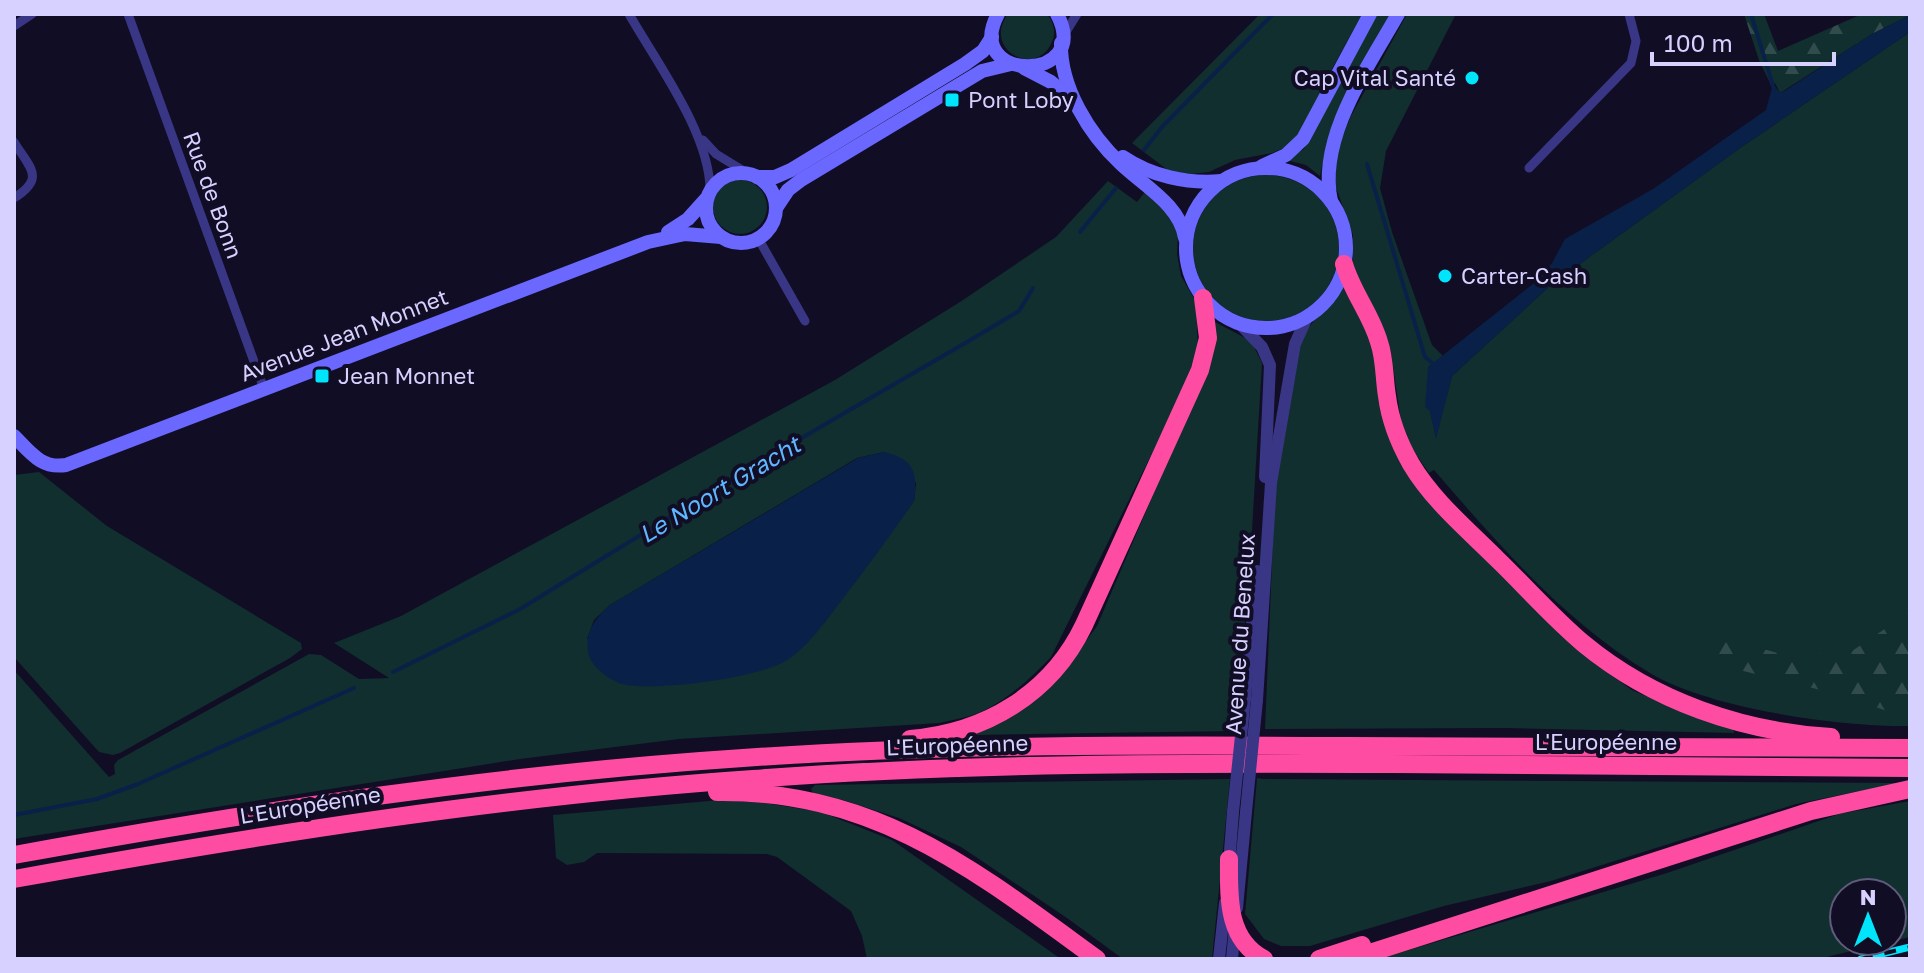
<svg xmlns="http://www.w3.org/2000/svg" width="1924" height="973" font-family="'Golos Text',sans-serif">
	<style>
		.grass { fill: #102f2e; fill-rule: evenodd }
		.forest { fill: url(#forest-firs) }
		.water { fill: #092148 }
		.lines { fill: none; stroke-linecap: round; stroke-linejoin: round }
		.stream { stroke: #092148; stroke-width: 4 }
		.minor { stroke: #393686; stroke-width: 9 }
		.tertiary { stroke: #393686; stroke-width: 12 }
		.secondary { stroke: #6b68ff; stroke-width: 14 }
		.motorway { stroke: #ff4ca3; stroke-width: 18 }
		.rail-casing { stroke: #00e5fc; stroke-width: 7 }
		.rail { stroke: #110d25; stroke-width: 4; stroke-dasharray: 12; stroke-linecap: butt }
		.tertiary-bridge { stroke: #393686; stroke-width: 12 }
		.poi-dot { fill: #00e5fc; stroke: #110d25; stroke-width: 3 }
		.labels { text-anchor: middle; stroke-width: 8; stroke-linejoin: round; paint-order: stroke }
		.poi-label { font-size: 22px; fill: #d6d1ff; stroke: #110d25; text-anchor: start }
		.street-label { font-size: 22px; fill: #d6d1ff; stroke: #110d25 }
		.water-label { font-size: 24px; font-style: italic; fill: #5fb6ff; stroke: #110d25 }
	</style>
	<defs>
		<pattern id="forest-firs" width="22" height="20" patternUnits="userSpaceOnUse" patternTransform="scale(2)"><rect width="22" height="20" fill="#102f2e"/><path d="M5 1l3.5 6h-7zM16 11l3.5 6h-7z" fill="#324c4d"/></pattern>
	</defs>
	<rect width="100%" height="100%" fill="#110d25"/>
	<g class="grass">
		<path d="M1008 14H1047C1054 23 1057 33 1051 44 1034 78 982 49 1008 14Z"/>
		<path d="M1260 14H1362L1333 67 1304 131 1284 148 1272 153 1235 160 1209 172 1191 174 1169 171 1132 143Z"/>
		<path d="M1377 14H1391L1327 143 1320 176 1306 165 1286 160 1304 149Z"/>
		<path d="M1407 14H1456L1386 151 1380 188 1392 232 1432 345 1443 356 1428 367 1430 411 1436 437 1452 376 1552 284 1740 148 1910 32V726C1840 727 1710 709 1650 673 1565 622 1498 544 1434 470L1429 473 1413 450 1401 421 1391 353 1383 327 1358 285 1353 269V235L1334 182 1336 153 1351 116Z"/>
		<circle cx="1266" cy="248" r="73"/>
		<circle cx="740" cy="207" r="27"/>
		<path d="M1108 181 1137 202 1145 192 1175 221 1178 233 1177 254 1181 276 1196 302 1198 350 1185 387 1051 657C1030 679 1004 703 976 714 964 718 951 720 939 723L679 739 520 759 14 839V670L109 777 115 774 114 765 118 760 309 654 321 655 359 679 389 678 334 643 401 616 835 380 963 300 1056 237ZM884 452 916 483 914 501 824 623 587 639 594 620 610 605 857 458Z"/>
		<path d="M1343 287 1370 336 1390 438 1558 630 1595 664 1632 690 1697 718 1733 726 1734 733 1505 728 1265 729 1275 491 1302 338C1313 317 1330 310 1343 287Z"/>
		<path d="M1213 321 1251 341 1262 363 1249 580 1235 731 975 735V732L1070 663 1097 626 1203 378Z"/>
		<path d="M39 472 107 526 301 643 302 649 290 658 120 753 113 755 99 752 14 657V475Z"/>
		<path d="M1257 778 1263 779 1899 783 1796 804 1551 881 1444 906 1310 946H1281L1264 939 1245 914Z"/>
		<path d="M1230 779 1212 959H1123L1067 918 961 847 899 818 843 800 813 793 811 789 815 785Z"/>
		<path d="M720 800 765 803 821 812 892 840 1061 959H867L862 936 851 911 777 857 767 854 597 853 584 862 567 865 556 858 553 815Z"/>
		<path d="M1910 801V937L1818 959H1379L1667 873 1839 814ZM1844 893H1892V941H1844Z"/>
	</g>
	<g class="forest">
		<path d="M1744 14H1764L1778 51 1862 14 1910 15 1872 34 1780 93 1775 83 1771 85 1759 60Z"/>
		<path d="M1910 612V712L1887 711 1845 696 1727 667 1710 651 1720 639 1739 642 1784 655 1849 653Z"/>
	</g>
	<g class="water">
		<path d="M1910 15V32L1740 148 1552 284 1452 376 1436 439 1430 411 1425 407 1428 367 1538 280 1552 263 1565 239 1653 189 1766 110 1773 84 1780 93 1786 90 1872 34Z"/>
		<path d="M884 452C914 459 918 472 914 501 890 537 864 571 838 605 824 623 808 646 789 659 762 678 654 692 622 684 609 680 590 666 588 652 585 631 595 619 610 605L858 458Z"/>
	</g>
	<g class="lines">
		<g class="stream">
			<path d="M1751 14 1774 89"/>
			<path d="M1144 150 1162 127 1273 14"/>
			<path d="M1367 164 1425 357 1435 365"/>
			<path d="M1080 232 1116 188"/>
			<path d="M393 672 520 609 748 469 967 342 1019 311 1033 288"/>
			<path d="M14 815 97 799 138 784 354 688"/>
		</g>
		<g class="minor">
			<path d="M128 14 264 389"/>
			<path d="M629 14C657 63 710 134 710 190"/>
			<path d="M14 26 32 14"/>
			<path d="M1062 38 1077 14"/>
			<path d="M703 140 716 154 747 173"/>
			<path d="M14 142C30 168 46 178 14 198"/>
			<path d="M1529 168 1631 63 1636 41 1629 14"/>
			<path d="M758 238 805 321"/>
		</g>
		<g class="tertiary">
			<path d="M1239 323 1262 347 1270 365 1265 477"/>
			<path d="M1245 698 1257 571"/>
			<path d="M1257 700 1271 483 1295 344 1308 315"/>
			<path d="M1229 864 1233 812"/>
			<path d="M1237 908 1246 812"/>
			<path d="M1219 959 1225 903"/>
			<path d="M1232 959 1235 926"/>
		</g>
		<g class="secondary">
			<path d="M998 14C961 83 1094 84 1057 14"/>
			<path d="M1061 43C1060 87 1089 134 1121 164 1144 186 1180 205 1185 238"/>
			<path d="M1024 68 1051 82 1070 98"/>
			<path d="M1123 157C1151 176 1187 184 1221 181"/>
			<path d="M1262 166 1286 155 1303 139 1370 14"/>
			<circle cx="1266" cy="248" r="80"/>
			<circle cx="741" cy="208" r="35"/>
			<path d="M757 177H775L791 170 965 64 983 51 992 37"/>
			<path d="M1331 201C1317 139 1368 67 1398 14"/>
			<path d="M776 208 788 190 801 180 982 71 1011 64"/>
			<path d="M668 232 688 219 706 199"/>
			<path d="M14 436C30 452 41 469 66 465L648 242 685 234 721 237"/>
		</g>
		<g class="motorway">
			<path d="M1344 264C1352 292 1371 314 1379 342 1385 359 1384 378 1387 396 1390 420 1399 443 1411 464 1433 501 1467 529 1497 559 1526 587 1553 618 1584 644 1653 701 1743 732 1831 737"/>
			<path d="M910 739C985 733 1051 694 1084 625L1200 370 1208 338 1203 298"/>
			<path d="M717 792C876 790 976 871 1097 959"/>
			<path d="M14 855C255 811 498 774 743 758 944 744 1145 745 1346 746 1534 746 1722 747 1910 748"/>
			<path d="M1229 859C1229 896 1226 939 1264 959"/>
			<path d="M14 879C259 835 504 796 753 779 966 763 1180 763 1393 764 1566 766 1738 767 1910 768"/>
			<path d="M1319 959 1362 945"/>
			<path d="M1351 959 1811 811 1910 789"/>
		</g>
		<defs>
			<path id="rail" d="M1861 959 1910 947"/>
		</defs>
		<use href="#rail" class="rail-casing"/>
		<use href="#rail" class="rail"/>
		<g class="tertiary-bridge">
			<path d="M1233 812 1245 698"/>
			<path d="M1246 812 1257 700"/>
		</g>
	</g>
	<g class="poi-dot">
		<circle cx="1472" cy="78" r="8"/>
		<rect x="944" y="92" width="16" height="16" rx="4"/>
		<circle cx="1445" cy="276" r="8"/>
		<rect x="314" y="368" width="16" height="16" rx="4"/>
	</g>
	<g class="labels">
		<g class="poi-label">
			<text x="1456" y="86" text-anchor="end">Cap Vital Santé</text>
			<text x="968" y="108">Pont Loby</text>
			<text x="1461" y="284">Carter-Cash</text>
			<text x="338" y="384">Jean Monnet</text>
		</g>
		<g class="street-label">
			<text transform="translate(213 195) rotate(70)" y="8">Rue de Bonn</text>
			<text transform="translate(344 335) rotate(-21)" y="8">Avenue Jean Monnet</text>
			<text transform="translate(1240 634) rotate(-86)" y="8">Avenue du Benelux</text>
			<text x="1606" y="750">L'Européenne</text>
			<text transform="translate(957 745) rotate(-2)" y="8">L'Européenne</text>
			<text transform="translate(310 805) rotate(-9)" y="8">L'Européenne</text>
		</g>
		<g class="water-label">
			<text transform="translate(720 490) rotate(-31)" y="8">Le Noort Gracht</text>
		</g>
	</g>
	<rect width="1924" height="973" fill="none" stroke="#d6d1ff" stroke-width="32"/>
	<g transform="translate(1868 917)"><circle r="38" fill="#110d25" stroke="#605b7c" stroke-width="2"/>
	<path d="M0-6L14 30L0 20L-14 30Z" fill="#00e5fc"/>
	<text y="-12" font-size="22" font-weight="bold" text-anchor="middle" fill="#d6d1ff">N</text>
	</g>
	<path d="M1652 52v12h182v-12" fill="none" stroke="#d6d1ff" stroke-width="4"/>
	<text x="1664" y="52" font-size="24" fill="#d6d1ff" stroke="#110d25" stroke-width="6" paint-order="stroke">100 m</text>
</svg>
